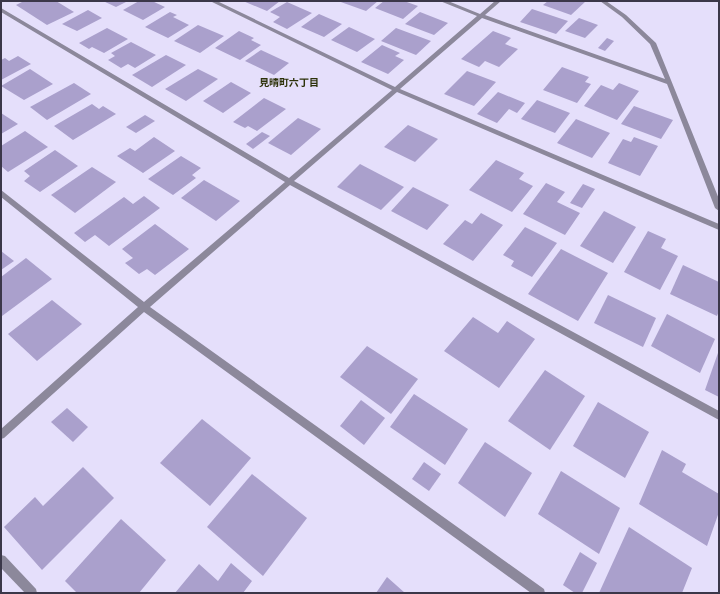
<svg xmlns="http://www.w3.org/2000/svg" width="720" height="594" font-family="'IBM Plex Sans','Noto Sans JP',sans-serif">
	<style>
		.building { fill: #aaa0cc }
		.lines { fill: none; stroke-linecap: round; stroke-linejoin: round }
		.street { fill: #8c889b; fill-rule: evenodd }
		.labels { text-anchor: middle; stroke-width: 3; stroke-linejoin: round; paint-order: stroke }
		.far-neighbourhood-label { font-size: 10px; font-weight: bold; fill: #2d3209; stroke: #e5dffb }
	</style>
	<rect width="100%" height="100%" fill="#e5dffb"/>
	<g class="building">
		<path d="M24 1H56L74 12 47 25 16 5Z"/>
		<path d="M103 1H128L116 7Z"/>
		<path d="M139 1H152L165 7 143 20 123 10Z"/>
		<path d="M243 1H280L267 11Z"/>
		<path d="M338 1H378L366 11Z"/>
		<path d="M384 1H404L418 6 403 19 375 8Z"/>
		<path d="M548 1H586L571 15 543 5Z"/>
		<path d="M287 2 312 13 287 29 273 22 280 17 270 12Z"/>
		<path d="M532 9 568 21 556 34 520 22Z"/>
		<path d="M88 10 102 18 77 31 62 24Z"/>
		<path d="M170 12 177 15 173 17 189 25 168 38 145 27Z"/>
		<path d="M420 12 448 23 434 35 405 24Z"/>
		<path d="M319 14 342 24 324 37 301 27Z"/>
		<path d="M579 18 598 25 585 38 565 31Z"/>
		<path d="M198 25 224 36 200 53 174 41Z"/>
		<path d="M349 27 375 39 357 52 331 40Z"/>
		<path d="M107 28 128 39 104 53 92 47 89 49 79 43Z"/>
		<path d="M396 28 431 41 416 55 381 41Z"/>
		<path d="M239 31 254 38 251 40 261 45 240 60 215 48Z"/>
		<path d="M493 31 511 38 505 44 518 49 499 67 485 61 479 67 461 59Z"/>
		<path d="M607 38 614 41 605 51 598 48Z"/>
		<path d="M131 42 156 55 135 68 128 64 121 68 108 60 115 56 111 53Z"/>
		<path d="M382 45 400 53 395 56 404 60 388 74 361 62Z"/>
		<path d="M261 50 289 63 274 75 245 61Z"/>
		<path d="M166 55 186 65 152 87 132 75Z"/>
		<path d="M18 56 31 64 1 80V60L5 58 9 61Z"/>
		<path d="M562 67 589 77 585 82 591 84 577 103 543 90Z"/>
		<path d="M30 69 53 84 24 100 1 86Z"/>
		<path d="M198 69 218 79 186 101 165 89Z"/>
		<path d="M467 71 496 82 474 106 444 94Z"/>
		<path d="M231 82 251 93 223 113 203 101Z"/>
		<path d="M74 83 91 94 47 120 30 107Z"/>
		<path d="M619 83 639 91 617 120 584 106 601 85 613 90Z"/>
		<path d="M498 92 525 103 517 113 509 109 497 123 477 114Z"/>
		<path d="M264 98 286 109 257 131 248 126 245 128 233 122Z"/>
		<path d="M537 100 570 113 555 133 521 119Z"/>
		<path d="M92 104 99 109 103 106 116 114 73 140 54 126Z"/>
		<path d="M634 106 673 120 661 139 621 124Z"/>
		<path d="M1 113 18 124 1 134Z"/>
		<path d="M145 115 155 121 136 133 126 127Z"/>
		<path d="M298 118 321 129 291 155 268 143Z"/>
		<path d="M576 119 610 133 592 158 557 143Z"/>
		<path d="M408 125 438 139 415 162 384 147Z"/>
		<path d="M25 131 48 147 8 172 1 166V146Z"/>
		<path d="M262 132 270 136 253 149 246 144Z"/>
		<path d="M154 137 175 151 143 173 117 156 130 148 135 151Z"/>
		<path d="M634 137 658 146 640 176 608 163 623 139 631 142Z"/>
		<path d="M55 150 78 166 40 192 24 181 30 176 24 171Z"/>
		<path d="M181 156 201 168 192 175 196 178 173 195 148 179Z"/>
		<path d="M496 160 524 173 519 179 533 186 512 212 469 190Z"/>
		<path d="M360 164 404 187 381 210 337 187Z"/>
		<path d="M92 167 116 182 75 213 51 195Z"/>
		<path d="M204 180 240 201 216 221 181 198Z"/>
		<path d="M546 183 565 192 557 202 580 213 565 235 523 214Z"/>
		<path d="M583 184 595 189 582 208 570 203Z"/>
		<path d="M413 187 449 205 427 230 391 211Z"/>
		<path d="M144 196 160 208 109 246 95 235 85 242 74 233 124 197 133 204Z"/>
		<path d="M604 211 636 227 613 263 580 246Z"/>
		<path d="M481 213 503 225 473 261 443 244 465 220 472 224Z"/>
		<path d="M155 224 189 249 155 275 147 269 139 274 125 263 133 258 122 249Z"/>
		<path d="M525 227 557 243 532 277 511 266 514 261 503 255Z"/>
		<path d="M648 231 666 239 661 248 678 256 660 290 624 272Z"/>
		<path d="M561 249 608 273 578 321 528 294Z"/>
		<path d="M1 251 14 261 1 270Z"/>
		<path d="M26 258 52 279 2 316 1 315V277Z"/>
		<path d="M683 265 719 282V311L717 316 670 294Z"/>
		<path d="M608 295 656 318 643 347 594 323Z"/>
		<path d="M52 300 82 324 37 361 8 334Z"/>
		<path d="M667 314 715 339 700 373 651 346Z"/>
		<path d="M473 317 498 333 507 321 535 339 499 388 444 351Z"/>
		<path d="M367 346 418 379 391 414 340 377Z"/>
		<path d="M719 350V397L705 390Z"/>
		<path d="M545 370 585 396 550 450 508 421Z"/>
		<path d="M414 394 468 429 445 465 390 427Z"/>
		<path d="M361 400 385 418 364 445 340 426Z"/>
		<path d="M598 402 649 432 625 478 573 446Z"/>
		<path d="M67 408 88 427 73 442 51 422Z"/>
		<path d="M202 419 251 458 210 506 160 463Z"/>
		<path d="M485 442 532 473 505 517 458 483Z"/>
		<path d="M662 450 686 464 682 472 719 494V512L707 546 639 504Z"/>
		<path d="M424 462 441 474 429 491 412 479Z"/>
		<path d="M83 467 114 498 42 570 4 527 35 497 43 506Z"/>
		<path d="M561 471 620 508 599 554 538 514Z"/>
		<path d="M252 474 307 518 263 576 207 527Z"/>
		<path d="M121 519 166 560 139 593H77L65 581Z"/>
		<path d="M629 527 692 568 682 593H599Z"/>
		<path d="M580 552 597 563 582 593H575L563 585Z"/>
		<path d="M231 563 252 581 243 593H175L199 564 218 581Z"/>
		<path d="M387 577 405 593H376Z"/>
	</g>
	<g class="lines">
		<g class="street">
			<path d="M210 1H217L395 87 477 16 440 1H448L480 14 495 1H501L485 15 665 79 650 44 622 17 600 1H606L626 15 656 43 719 199V211L715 208 667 84 482 18 400 89 719 224V230L397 92 294 181 719 411V420L290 185 150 307 544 589 545 593H531L144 312 4 438 1 439V429L138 307 1 197V190L144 302 285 182 1 12V8L289 178 392 90Z"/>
			<path d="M1 555 5 556 36 589 37 593H25L1 568Z"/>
		</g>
	</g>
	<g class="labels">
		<g class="far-neighbourhood-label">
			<text x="289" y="86">見晴町六丁目</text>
		</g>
	</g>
	<rect width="720" height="594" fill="none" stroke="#3b3749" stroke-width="4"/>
</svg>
